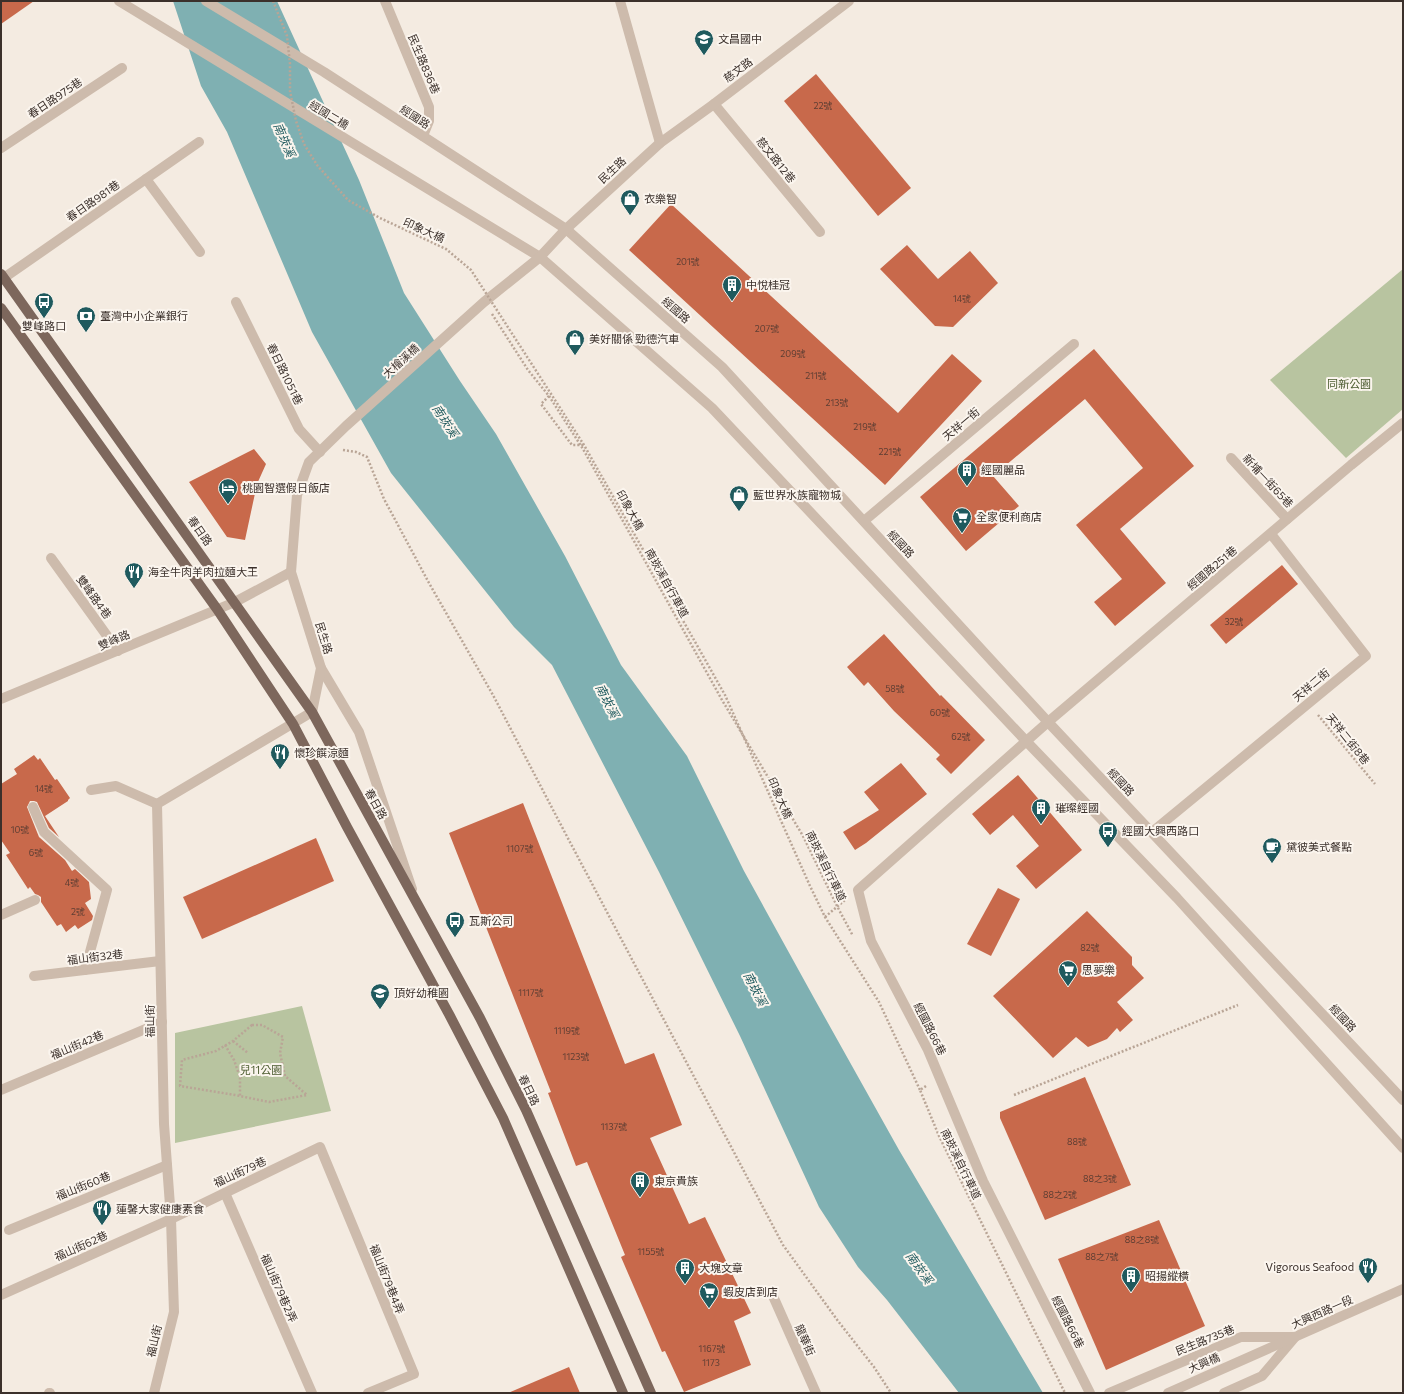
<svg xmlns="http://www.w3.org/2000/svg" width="1404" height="1394" font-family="Commissioner,'Noto Sans TC',sans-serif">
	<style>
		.green { fill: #b8c4a0 }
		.water { fill: #7fb0b2 }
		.building { fill: #c8694b }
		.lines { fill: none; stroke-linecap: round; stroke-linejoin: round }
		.path { stroke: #b9a596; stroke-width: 2.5; stroke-dasharray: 2 2; stroke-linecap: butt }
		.minor { stroke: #cdbbac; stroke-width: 10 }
		.major { stroke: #7d675c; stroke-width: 10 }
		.path-bridge { stroke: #b9a596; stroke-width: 2.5; stroke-dasharray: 2 2; stroke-linecap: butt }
		.labels { text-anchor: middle; stroke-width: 4; stroke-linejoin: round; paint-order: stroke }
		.number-label { font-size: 9px; fill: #5e3e33 }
		.poi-label { font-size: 11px; fill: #3b302b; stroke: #fbf5ee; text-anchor: start }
		.street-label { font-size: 11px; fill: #3b302b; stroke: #fbf5ee }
		.park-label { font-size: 11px; fill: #4a5a2e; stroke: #fbf5ee }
		.water-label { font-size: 12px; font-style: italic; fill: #1f5a5e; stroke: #fbf5ee }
	</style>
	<rect width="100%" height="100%" fill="#f4ebe1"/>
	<g class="green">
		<path d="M1403 269V409L1346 458 1270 380Z"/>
		<path d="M302 1006 331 1111 175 1143V1033Z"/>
	</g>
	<path class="water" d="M173 1H277L359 180 404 293 460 381 496 434 565 556 621 665 687 756 744 871 814 998 899 1150 1043 1393H959L887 1300 858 1267 819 1207 740 1036 659 872 552 665 514 627 391 473 312 332 227 132 201 86Z"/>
	<g class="building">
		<path d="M1 1H34L1 24Z"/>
		<path d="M816 74 911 188 878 216 784 101Z"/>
		<path d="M671 204 898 413 952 354 982 381 885 485 629 250Z"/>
		<path d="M907 245 938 279 970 251 998 283 953 327 935 326 880 269Z"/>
		<path d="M1094 349 1194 466 1120 529 1166 583 1115 626 1094 602 1122 579 1076 525 1143 468 1085 399 993 476 1019 506 966 551 920 497Z"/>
		<path d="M254 449 266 464 257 484 245 540 227 537 189 482Z"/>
		<path d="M1282 565 1298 584 1226 644 1210 625Z"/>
		<path d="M884 634 940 696 941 695 985 740 951 774 936 759 940 755 894 711 868 682 864 686 847 667Z"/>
		<path d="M34 755 38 760 40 758 55 780 57 779 70 798 68 800V801L45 816 59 837 49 828 37 802 34 801H30L27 807 39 837 65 860 72 871 75 869 89 882 91 899 85 903 93 916 92 920 78 929 75 925 66 932 61 924 57 926 41 902V897L38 895 35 894 30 887 28 889 6 855 10 853 1 840V784L17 774 14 769Z"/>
		<path d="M901 763 927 794 866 843 855 850 843 832 879 810 864 792Z"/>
		<path d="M1018 775 1082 850 1036 889 1016 866 1039 846 1013 815 990 835 972 814Z"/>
		<path d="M523 803 625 1064 654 1053 682 1125 650 1138 689 1224 705 1217 751 1313 734 1321 751 1365 684 1392 665 1351 662 1352 621 1257 625 1255 587 1162 576 1166 548 1093 551 1092 449 833Z"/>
		<path d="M316 838 334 881 202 939 183 897Z"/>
		<path d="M998 888 1020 899 991 956 967 944Z"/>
		<path d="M1087 911 1132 957V965L1144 978 1117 1002 1133 1020 1120 1032 1117 1028 1107 1039 1088 1047 1076 1037 1053 1058 993 996Z"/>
		<path d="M1085 1077 1131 1185 1045 1220 1000 1118V1112Z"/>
		<path d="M1159 1220 1205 1326 1106 1370 1058 1259Z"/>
		<path d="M569 1367 580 1393H508Z"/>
	</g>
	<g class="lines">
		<g class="path">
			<path d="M492 314 528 370 549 396 583 449 722 700 803 836 837 906 853 936"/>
			<path d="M343 450 356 452 367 457 384 499 429 583 493 695 562 827 783 1245 838 1321 874 1367 891 1393"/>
			<path d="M1318 715 1375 784"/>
			<path d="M825 917 845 900"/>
			<path d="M252 1025H262L283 1037 280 1053 285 1076 307 1095 269 1102 235 1095 180 1086 182 1060 216 1051 233 1041Z"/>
			<path d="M233 1041 248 1053"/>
			<path d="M225 1045 234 1060 240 1077V1096"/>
			<path d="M240 1077 249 1073"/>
			<path d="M926 1086 920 1090 939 1136 1065 1393"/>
			<path d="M1014 1095 1238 1005"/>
		</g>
		<g class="minor">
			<path d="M119 1 540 257 712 408 1026 741 1177 898 1403 1148"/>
			<path d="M206 1 324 72 566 229 722 367 1048 722 1403 1100"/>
			<path d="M385 1 429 107V121L423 136"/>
			<path d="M620 1 660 143"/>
			<path d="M714 104 820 232"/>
			<path d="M1 148 122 68"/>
			<path d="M146 179 200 252"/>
			<path d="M1 280 199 142"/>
			<path d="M236 302 299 429 320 452"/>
			<path d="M1231 458 1287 519"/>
			<path d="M864 521 1074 344"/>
			<path d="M51 558 118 651"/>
			<path d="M321 668 359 732 412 889"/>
			<path d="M1 699 235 602 291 572"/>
			<path d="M91 790 116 786 157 804"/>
			<path d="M33 807 44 832 107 890 85 970"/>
			<path d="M1152 832 1366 656 1271 534"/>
			<path d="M1 915 35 900"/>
			<path d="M34 976 160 961"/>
			<path d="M1 1090 162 1022"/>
			<path d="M225 1193 312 1393"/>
			<path d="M9 1230 167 1165"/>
			<path d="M1 1295 171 1219 320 1147 414 1374 368 1393"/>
			<path d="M773 1296 816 1393"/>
			<path d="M49 1393H50"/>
			<path d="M154 1393 174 1312 171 1219 164 1124 157 804 312 712 321 668 291 572 297 495 309 462 346 426 484 302 540 257 566 229 660 143 714 104 849 1"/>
			<path d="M1090 1393 983 1181 928 1050 871 941 858 890 1048 722 1351 465 1403 423"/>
			<path d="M1109 1393 1241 1337H1295L1262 1376 1224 1393"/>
			<path d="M1168 1393 1403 1289"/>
		</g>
		<g class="major">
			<path d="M1 274 312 712 480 1018 526 1110 651 1393"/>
			<path d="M1 308 217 609 293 724 347 827 450 1016 503 1118 623 1393"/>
		</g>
		<g class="path-bridge">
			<path d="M273 1 287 36 290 64V91L296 121 304 144 317 165 348 200 380 218 446 249 471 270 584 445 725 695 810 886 825 917 879 1002 920 1090"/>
			<path d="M549 396 541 404 572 445H584"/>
		</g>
	</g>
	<defs>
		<symbol id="school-pin" viewBox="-11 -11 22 30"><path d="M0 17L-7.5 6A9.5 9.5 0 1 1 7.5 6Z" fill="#1f5a5e" stroke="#fbf5ee"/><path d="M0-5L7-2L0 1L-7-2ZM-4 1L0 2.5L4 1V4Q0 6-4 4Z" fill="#fff"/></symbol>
		<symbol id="shop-pin" viewBox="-11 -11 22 30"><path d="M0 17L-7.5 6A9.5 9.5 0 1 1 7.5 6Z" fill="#1f5a5e" stroke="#fbf5ee"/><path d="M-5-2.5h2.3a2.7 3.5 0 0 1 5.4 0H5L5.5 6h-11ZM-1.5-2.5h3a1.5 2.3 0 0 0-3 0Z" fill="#fff"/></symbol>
		<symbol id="building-pin" viewBox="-11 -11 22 30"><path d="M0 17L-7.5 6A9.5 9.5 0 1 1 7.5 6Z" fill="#1f5a5e" stroke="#fbf5ee"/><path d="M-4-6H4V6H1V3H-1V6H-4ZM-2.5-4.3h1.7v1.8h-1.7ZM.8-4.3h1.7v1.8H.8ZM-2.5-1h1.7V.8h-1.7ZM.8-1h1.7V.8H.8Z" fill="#fff"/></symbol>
		<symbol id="bus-pin" viewBox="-11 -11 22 30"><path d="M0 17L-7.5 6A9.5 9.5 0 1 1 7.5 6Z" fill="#1f5a5e" stroke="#fbf5ee"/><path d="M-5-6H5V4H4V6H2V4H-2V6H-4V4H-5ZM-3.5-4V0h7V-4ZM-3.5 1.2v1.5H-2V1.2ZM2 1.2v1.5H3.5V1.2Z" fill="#fff"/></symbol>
		<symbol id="bank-pin" viewBox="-11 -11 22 30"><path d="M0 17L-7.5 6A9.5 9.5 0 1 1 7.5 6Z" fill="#1f5a5e" stroke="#fbf5ee"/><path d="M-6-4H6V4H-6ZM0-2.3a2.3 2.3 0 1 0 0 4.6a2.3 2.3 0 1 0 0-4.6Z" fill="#fff"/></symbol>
		<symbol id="hotel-pin" viewBox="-11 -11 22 30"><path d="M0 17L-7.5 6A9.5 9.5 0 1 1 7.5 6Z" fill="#1f5a5e" stroke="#fbf5ee"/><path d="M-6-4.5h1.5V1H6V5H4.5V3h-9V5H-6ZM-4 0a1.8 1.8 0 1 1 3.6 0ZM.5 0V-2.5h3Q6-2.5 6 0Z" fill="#fff"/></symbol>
		<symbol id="supermarket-pin" viewBox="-11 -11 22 30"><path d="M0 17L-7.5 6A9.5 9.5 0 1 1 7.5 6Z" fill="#1f5a5e" stroke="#fbf5ee"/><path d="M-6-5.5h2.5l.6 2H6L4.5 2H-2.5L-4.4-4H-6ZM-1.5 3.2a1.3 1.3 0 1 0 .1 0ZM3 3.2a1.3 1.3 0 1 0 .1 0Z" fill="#fff"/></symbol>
		<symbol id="restaurant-pin" viewBox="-11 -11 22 30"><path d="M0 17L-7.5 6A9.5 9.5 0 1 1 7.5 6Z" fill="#1f5a5e" stroke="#fbf5ee"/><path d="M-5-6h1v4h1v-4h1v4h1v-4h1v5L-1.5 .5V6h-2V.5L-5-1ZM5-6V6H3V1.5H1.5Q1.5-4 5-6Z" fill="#fff"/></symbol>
		<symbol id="cafe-pin" viewBox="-11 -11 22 30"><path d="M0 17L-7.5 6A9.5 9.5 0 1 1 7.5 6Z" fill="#1f5a5e" stroke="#fbf5ee"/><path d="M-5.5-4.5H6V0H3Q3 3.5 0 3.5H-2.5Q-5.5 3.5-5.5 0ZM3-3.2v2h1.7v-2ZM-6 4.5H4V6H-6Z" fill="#fff"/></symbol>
	</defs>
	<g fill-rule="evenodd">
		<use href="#school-pin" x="693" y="28" width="22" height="30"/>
		<use href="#shop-pin" x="619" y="188" width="22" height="30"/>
		<use href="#building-pin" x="721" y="274" width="22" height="30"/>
		<use href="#bus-pin" x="33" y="291" width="22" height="30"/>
		<use href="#bank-pin" x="75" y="305" width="22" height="30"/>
		<use href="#shop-pin" x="564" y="328" width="22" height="30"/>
		<use href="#building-pin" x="956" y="459" width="22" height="30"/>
		<use href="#hotel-pin" x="217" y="477" width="22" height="30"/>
		<use href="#shop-pin" x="728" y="484" width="22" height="30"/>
		<use href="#supermarket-pin" x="951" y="506" width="22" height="30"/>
		<use href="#restaurant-pin" x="123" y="561" width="22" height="30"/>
		<use href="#restaurant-pin" x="269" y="742" width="22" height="30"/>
		<use href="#building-pin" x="1030" y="797" width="22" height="30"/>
		<use href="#bus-pin" x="1097" y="820" width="22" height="30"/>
		<use href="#cafe-pin" x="1261" y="836" width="22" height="30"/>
		<use href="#bus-pin" x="444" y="910" width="22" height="30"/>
		<use href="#supermarket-pin" x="1057" y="959" width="22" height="30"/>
		<use href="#school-pin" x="369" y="982" width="22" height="30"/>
		<use href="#building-pin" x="629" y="1170" width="22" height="30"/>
		<use href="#restaurant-pin" x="91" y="1198" width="22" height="30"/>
		<use href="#restaurant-pin" x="1357" y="1256" width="22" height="30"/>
		<use href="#building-pin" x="674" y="1257" width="22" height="30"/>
		<use href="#building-pin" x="1120" y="1265" width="22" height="30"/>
		<use href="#supermarket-pin" x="698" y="1281" width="22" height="30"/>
	</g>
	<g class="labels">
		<g class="number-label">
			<text x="823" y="109">22號</text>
			<text x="688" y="265">201號</text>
			<text x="962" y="302">14號</text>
			<text x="767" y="332">207號</text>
			<text x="793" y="357">209號</text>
			<text x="816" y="379">211號</text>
			<text x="837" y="406">213號</text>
			<text x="865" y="430">219號</text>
			<text x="890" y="455">221號</text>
			<text x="1234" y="625">32號</text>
			<text x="895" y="692">58號</text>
			<text x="940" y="716">60號</text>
			<text x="961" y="740">62號</text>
			<text x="44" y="792">14號</text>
			<text x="20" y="833">10號</text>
			<text x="520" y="852">1107號</text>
			<text x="36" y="856">6號</text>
			<text x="72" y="886">4號</text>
			<text x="78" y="915">2號</text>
			<text x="1090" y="951">82號</text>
			<text x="531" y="996">1117號</text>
			<text x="567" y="1034">1119號</text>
			<text x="576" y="1060">1123號</text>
			<text x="614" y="1130">1137號</text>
			<text x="1077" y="1145">88號</text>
			<text x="1100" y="1182">88之3號</text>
			<text x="1060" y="1198">88之2號</text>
			<text x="1142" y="1243">88之8號</text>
			<text x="651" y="1255">1155號</text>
			<text x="1102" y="1260">88之7號</text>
			<text x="712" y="1352">1167號</text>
			<text x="711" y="1366">1173</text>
		</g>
		<g class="poi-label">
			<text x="718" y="43">文昌國中</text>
			<text x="644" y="203">衣樂智</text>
			<text x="746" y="289">中悅桂冠</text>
			<text x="100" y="320">臺灣中小企業銀行</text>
			<text x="44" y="330" text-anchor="middle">雙峰路口</text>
			<text x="589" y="343">美好關係 勁德汽車</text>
			<text x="981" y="474">經國麗品</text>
			<text x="242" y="492">桃園智選假日飯店</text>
			<text x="753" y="499">藍世界水族寵物城</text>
			<text x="976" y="521">全家便利商店</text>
			<text x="148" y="576">海全牛肉羊肉拉麵大王</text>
			<text x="294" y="757">懷珍饌涼麵</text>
			<text x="1055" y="812">璀璨經國</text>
			<text x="1122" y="835">經國大興西路口</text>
			<text x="1286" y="851">黛彼美式餐點</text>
			<text x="469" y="925">瓦斯公司</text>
			<text x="1082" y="974">思夢樂</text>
			<text x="394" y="997">頂好幼稚園</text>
			<text x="654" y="1185">東京貴族</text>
			<text x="116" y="1213">蓮馨大家健康素食</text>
			<text x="1354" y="1271" text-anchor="end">Vigorous Seafood</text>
			<text x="699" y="1272">大塊文章</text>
			<text x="1145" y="1280">昭揚縱橫</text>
			<text x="723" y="1296">蝦皮店到店</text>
		</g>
		<g class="street-label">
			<text transform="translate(424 64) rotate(67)" y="4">民生路836巷</text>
			<text transform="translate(738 70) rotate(-37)" y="4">慈文路</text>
			<text transform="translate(55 98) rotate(-34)" y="4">春日路975巷</text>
			<text transform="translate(329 115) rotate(31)" y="4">經國二橋</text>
			<text transform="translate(415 117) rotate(33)" y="4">經國路</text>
			<text transform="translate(776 160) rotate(51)" y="4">慈文路12巷</text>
			<text transform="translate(612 170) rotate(-43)" y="4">民生路</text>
			<text transform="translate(93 201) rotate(-35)" y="4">春日路981巷</text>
			<text transform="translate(424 230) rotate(24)" y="4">印象大橋</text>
			<text transform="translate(676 310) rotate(41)" y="4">經國路</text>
			<text transform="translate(401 361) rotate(-42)" y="4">大檜溪橋</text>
			<text transform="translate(285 374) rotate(64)" y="4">春日路1051巷</text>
			<text transform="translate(961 424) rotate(-40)" y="4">天祥一街</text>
			<text transform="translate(1268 481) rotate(47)" y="4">新埔一街65巷</text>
			<text transform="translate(630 510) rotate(61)" y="4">印象大橋</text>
			<text transform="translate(200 531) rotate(55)" y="4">春日路</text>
			<text transform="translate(901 544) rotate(47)" y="4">經國路</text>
			<text transform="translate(1212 568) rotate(-40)" y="4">經國路251巷</text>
			<text transform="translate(667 583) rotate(61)" y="4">南崁溪自行車道</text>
			<text transform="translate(94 597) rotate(54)" y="4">雙峰路4巷</text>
			<text transform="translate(324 638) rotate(73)" y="4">民生路</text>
			<text transform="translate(114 640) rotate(-23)" y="4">雙峰路</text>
			<text transform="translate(1311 685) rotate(-40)" y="4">天祥二街</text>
			<text transform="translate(1348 739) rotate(51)" y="4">天祥二街8巷</text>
			<text transform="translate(1121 782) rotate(47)" y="4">經國路</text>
			<text transform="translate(780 798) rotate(66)" y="4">印象大橋</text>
			<text transform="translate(376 804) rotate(61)" y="4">春日路</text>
			<text transform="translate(826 866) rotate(64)" y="4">南崁溪自行車道</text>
			<text transform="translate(95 957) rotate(-7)" y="4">福山街32巷</text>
			<text transform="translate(1343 1018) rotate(47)" y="4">經國路</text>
			<text transform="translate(150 1021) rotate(-91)" y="4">福山街</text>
			<text transform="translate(930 1029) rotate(63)" y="4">經國路66巷</text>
			<text transform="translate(77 1045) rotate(-23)" y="4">福山街42巷</text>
			<text transform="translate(529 1090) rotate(64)" y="4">春日路</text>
			<text transform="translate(961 1164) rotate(64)" y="4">南崁溪自行車道</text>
			<text transform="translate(240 1172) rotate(-25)" y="4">福山街79巷</text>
			<text transform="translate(83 1186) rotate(-22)" y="4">福山街60巷</text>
			<text transform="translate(81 1246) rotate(-24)" y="4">福山街62巷</text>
			<text transform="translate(387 1279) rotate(68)" y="4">福山街79巷4弄</text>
			<text transform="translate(279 1288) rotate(66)" y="4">福山街79巷2弄</text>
			<text transform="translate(1322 1312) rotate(-24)" y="4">大興西路一段</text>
			<text transform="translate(1068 1322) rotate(63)" y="4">經國路66巷</text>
			<text transform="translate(805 1340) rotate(66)" y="4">龍華街</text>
			<text transform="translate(1205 1340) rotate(-22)" y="4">民生路735巷</text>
			<text transform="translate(154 1341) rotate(-77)" y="4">福山街</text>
			<text transform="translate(1204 1363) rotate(-24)" y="4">大興橋</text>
		</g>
		<g class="park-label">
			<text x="1349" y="388">同新公園</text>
			<text x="261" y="1074">兒11公園</text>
		</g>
		<g class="water-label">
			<text transform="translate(284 140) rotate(67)" y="4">南崁溪</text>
			<text transform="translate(445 421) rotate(57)" y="4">南崁溪</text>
			<text transform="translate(607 701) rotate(63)" y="4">南崁溪</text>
			<text transform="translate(755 989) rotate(63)" y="4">南崁溪</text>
			<text transform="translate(919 1268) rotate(54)" y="4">南崁溪</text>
		</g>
	</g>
	<rect width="1404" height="1394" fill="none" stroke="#3b302b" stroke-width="4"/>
</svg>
